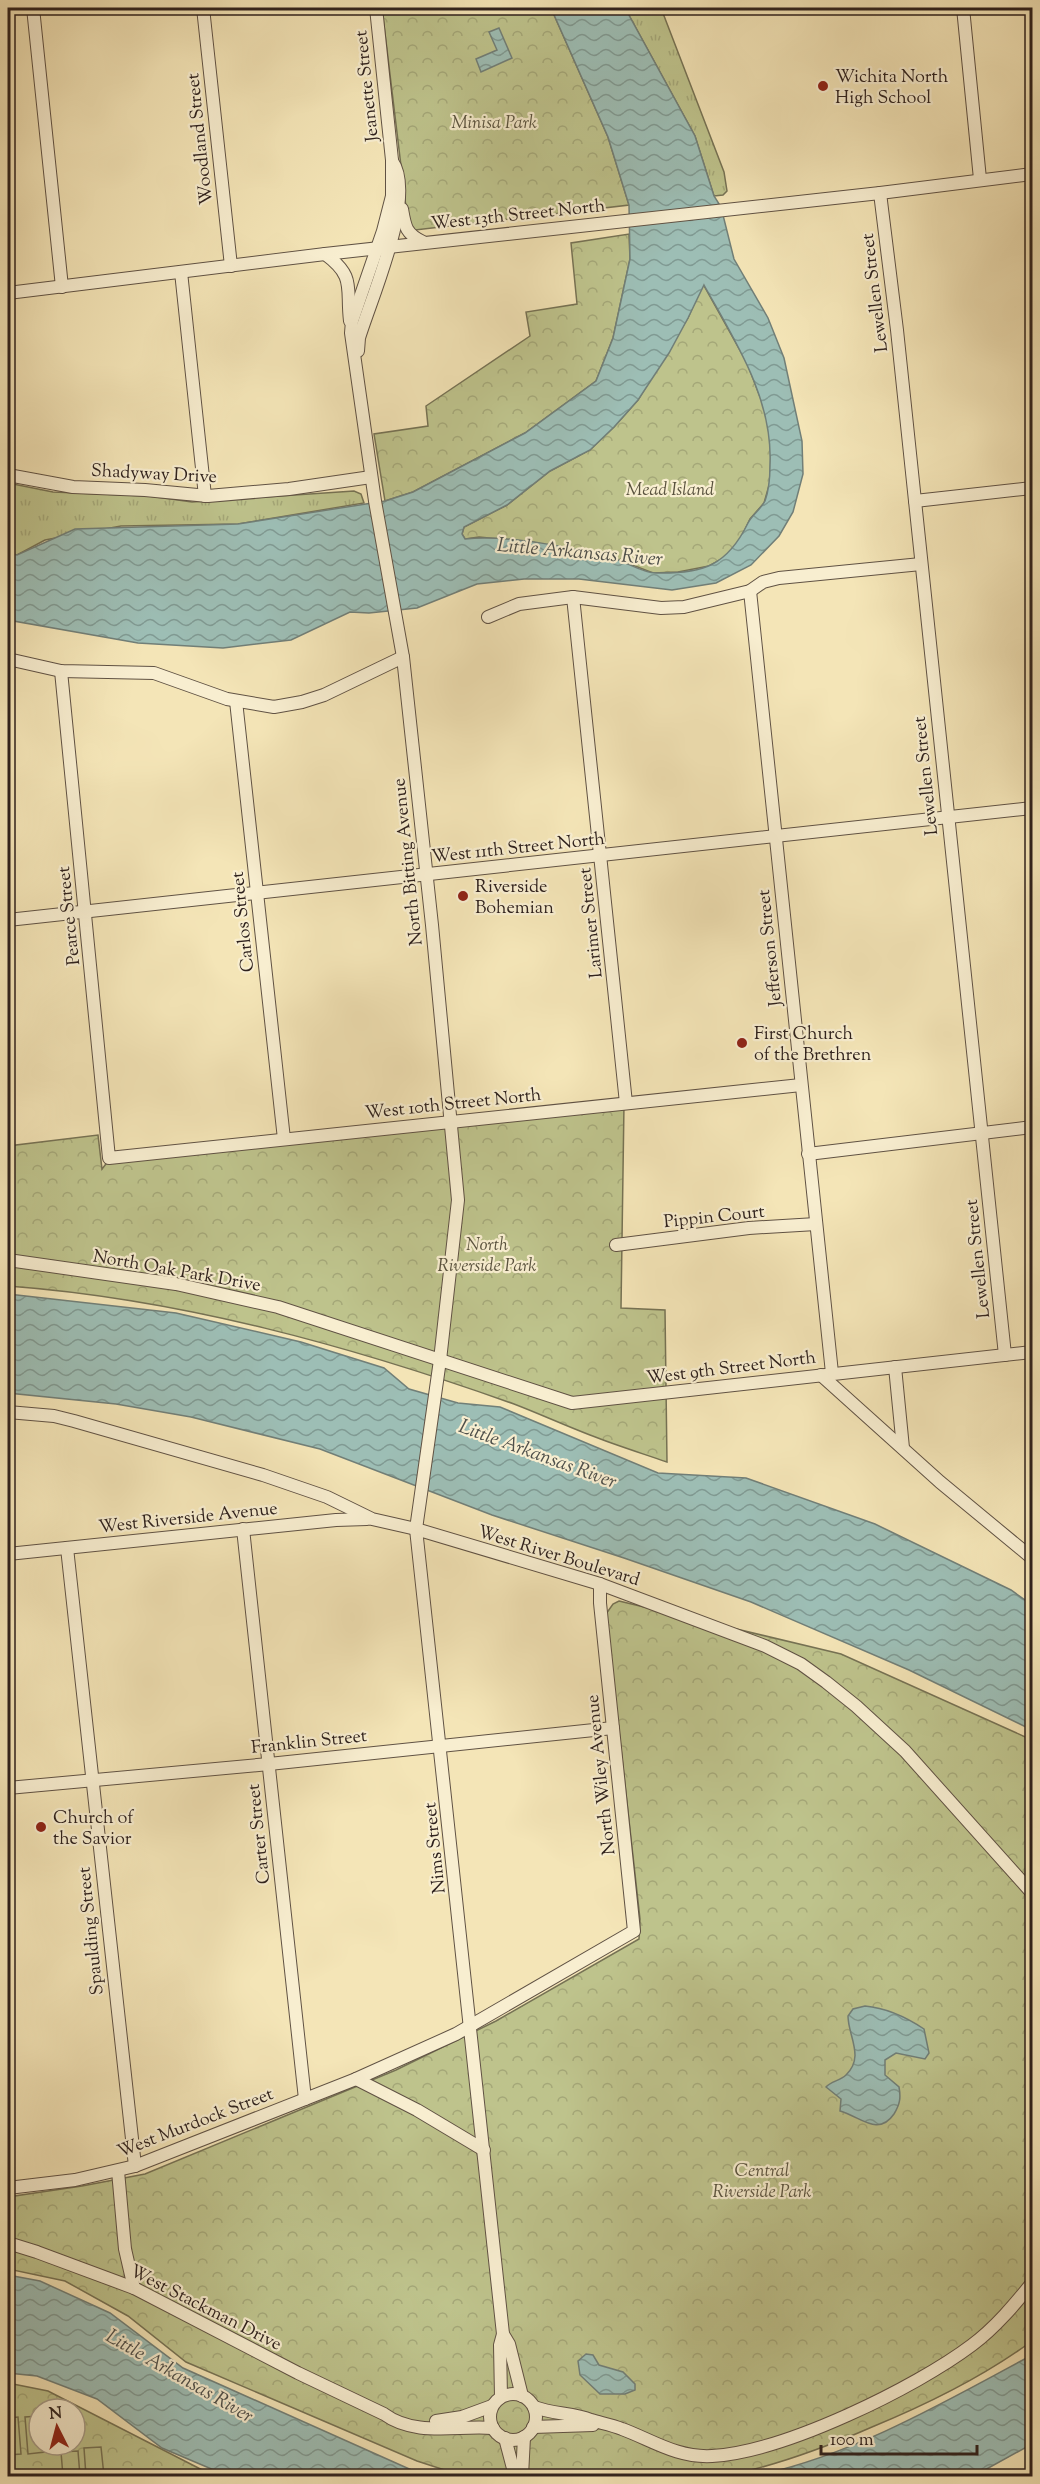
<svg xmlns="http://www.w3.org/2000/svg" width="1040" height="2484" font-family="'Sorts Mill Goudy',serif">
	<style>
		.grass { fill: url(#grass-tufts); stroke: #767254; stroke-width: 1.5 }
		.forest { fill: url(#forest-crowns); stroke: #767254; stroke-width: 1.5; fill-rule: evenodd }
		.garden { fill: #bec38c; stroke: #767254; stroke-width: 1.5 }
		.water { fill: url(#water-waves); stroke: #717f78; stroke-width: 1.5; fill-rule: evenodd }
		.lines { fill: none; stroke-linecap: round; stroke-linejoin: round }
		.minor-casing { stroke: #605244; stroke-width: 14 }
		.minor { stroke: #f8eed0; stroke-width: 12 }
		.poi-dot { fill: #8f2418; stroke: #f8eed0; stroke-width: 2 }
		.labels { text-anchor: middle; stroke-width: 4.5; stroke-linejoin: round; paint-order: stroke }
		.poi-label { font-size: 18px; fill: #2e211d; stroke: #f8eed0; text-anchor: start }
		.street-label { font-size: 18px; fill: #2e211d; stroke: #f8eed0 }
		.park-label { font-size: 18px; font-style: italic; fill: #59523e; stroke: #f8eed0 }
		.water-label { font-size: 20px; font-style: italic; fill: #4f504b; stroke: #f8eed0 }
	</style>
	<defs>
		<pattern id="grass-tufts" width="24" height="20" patternUnits="userSpaceOnUse" patternTransform="scale(1.5)"><rect width="24" height="20" fill="#bec38c"/><path d="M3 7l-1-3M5 7V3M7 7l1-3M15 17l-1-3M17 17v-4M19 17l1-3" fill="none" stroke="#a4a778"/></pattern>
		<pattern id="forest-crowns" width="20" height="18" patternUnits="userSpaceOnUse" patternTransform="scale(1.5)"><rect width="20" height="18" fill="#bec38c"/><path d="M2 6a3 3 0 1 1 6 0M12 15a3 3 0 1 1 6 0" fill="none" stroke="#a4a778"/></pattern>
		<pattern id="water-waves" width="16" height="10" patternUnits="userSpaceOnUse" patternTransform="scale(1.5)"><rect width="16" height="10" fill="#9dbeb5"/><path d="M0 5q4-4 8 0t8 0" fill="none" stroke="#809a93"/></pattern>
	</defs>
	<rect width="100%" height="100%" fill="#f4e5b7"/>
	<filter id="stains"><feTurbulence type="fractalNoise" baseFrequency=".00333" numOctaves="4"/><feColorMatrix values="0 0 0 0 .2 0 0 0 0 .09 0 0 0 0 .02 0 0 0 .5 -.17"/></filter>
	<radialGradient id="worn" r=".72"><stop offset=".6" stop-color="#630" stop-opacity="0"/><stop offset="1" stop-color="#630" stop-opacity=".3"/></radialGradient>
	<g class="grass">
		<path d="M625 8H661L724 172 727 191 723 195 714 196 695 136Z"/>
		<path d="M8 483 53 492 149 496 192 502 354 491 361 494 364 503 238 524 121 526 45 540 17 555 8 553Z"/>
	</g>
	<g class="forest">
		<path d="M382 8H551L608 137 629 205 415 230 408 224Z"/>
		<path d="M629 234 630 259 613 338 596 381 525 433 413 492 385 501 374 434 428 426 426 406 530 336 526 312 577 304 571 243Z"/>
		<path d="M703 284 747 363 767 415 771 448 770 482 764 503 750 519 738 544 727 556 709 566 678 572 653 573 617 559 532 542 479 537 465 539 462 534 464 527 507 505 550 471 590 450 614 427 638 400 688 318Z"/>
		<path d="M624 1104 621 1308 665 1310 667 1462C641 1453 615 1445 590 1435 564 1425 540 1414 514 1404 351 1346 181 1299 8 1286V1146L98 1135 102 1169 109 1160Z"/>
		<path d="M619 1601 841 1654 1032 1740V2341C983 2377 928 2404 872 2427 824 2448 775 2466 725 2476H463L417 2461 186 2362 128 2316 65 2281 8 2269V2197L82 2186 145 2174 396 2070 496 2021 639 1939 640 1919 606 1614 613 1604Z"/>
		<path d="M8 2383 48 2391 214 2476H8ZM39 2409H75V2445H39Z"/>
	</g>
	<g class="garden">
		<path d="M39 2416V2445H45V2452L28 2454 25 2417Z"/>
		<path d="M18 2417 21 2454 8 2455V2418Z"/>
		<path d="M101 2447 104 2476H86L84 2448Z"/>
		<path d="M78 2451 80 2476H63L61 2452Z"/>
	</g>
	<g class="water">
		<path d="M551 8H625L695 136 714 196 721 207 734 259 768 318 784 358 802 441 803 474 793 512 779 536 751 565 716 583 672 590 579 579H524L477 584 417 608 369 613 350 612 291 640 223 648 138 643 8 620V553L17 555 75 529 238 524 385 501 413 492 525 433 596 381 613 338 630 259 629 205 608 137ZM704 285C735 341 773 398 770 465 770 477 769 490 765 501 761 509 752 515 748 523 727 566 703 574 656 573 643 573 630 564 618 560 579 548 504 534 465 539L462 534 464 527 507 505 550 471 590 450 614 427 638 400 669 353 688 318Z"/>
		<path d="M499 28 512 58 481 72 476 59 497 50 489 32Z"/>
		<path d="M8 1294 176 1313 301 1342 384 1368 409 1389 458 1403 500 1407 658 1473 746 1478 875 1524 1011 1590 1032 1605V1730L909 1670 751 1602 624 1558 492 1515 320 1449 191 1417 116 1404 8 1393Z"/>
		<path d="M865 2006C887 2008 906 2017 924 2029L929 2053 925 2059 896 2053 885 2060V2075L899 2087C901 2098 900 2104 894 2114 878 2137 861 2117 840 2111L841 2099 826 2087C831 2081 840 2081 846 2075 865 2057 848 2036 848 2016L853 2009Z"/>
		<path d="M8 2275 40 2281 110 2313 183 2368 425 2476H228L162 2448 97 2399 37 2376 8 2373Z"/>
		<path d="M586 2354 593 2355 599 2365 623 2372 635 2384V2390L625 2394H600L580 2375 578 2361Z"/>
		<path d="M1032 2355V2444L974 2476H754C852 2456 945 2402 1032 2355Z"/>
	</g>
	<g class="lines">
		<defs>
			<g id="minor">
				<path d="M33 8 62 287"/>
				<path d="M203 8 231 266"/>
				<path d="M376 8 392 160V196L383 231 352 321 351 333 375 501 403 657 432 925 458 1200 440 1360 416 1529 503 2334 509 2344 522 2396"/>
				<path d="M963 8 980 179"/>
				<path d="M880 193 897 330 1005 1355"/>
				<path d="M402 209C405 227 406 234 423 242"/>
				<path d="M325 254C356 277 346 287 350 321"/>
				<path d="M181 272 205 496"/>
				<path d="M8 293 325 254 880 193 1032 174"/>
				<path d="M358 351 359 338C371 298 417 196 392 161"/>
				<path d="M8 475 73 487 145 490 208 496 289 489 371 477"/>
				<path d="M915 501 1032 488"/>
				<path d="M750 591 832 1373"/>
				<path d="M573 597 626 1103"/>
				<path d="M488 617 519 604 573 597 661 608 684 607 750 591 763 582 779 578 921 564"/>
				<path d="M8 659 61 671 154 673 227 699 274 707 302 702 324 695 403 657"/>
				<path d="M61 671 109 1158 801 1085"/>
				<path d="M236 701 284 1139"/>
				<path d="M8 920 1032 808"/>
				<path d="M808 1154 1032 1127"/>
				<path d="M616 1245 749 1228 816 1224"/>
				<path d="M8 1260 176 1284 278 1307 572 1403 1032 1352"/>
				<path d="M895 1367 903 1448"/>
				<path d="M821 1375 940 1482 1032 1558"/>
				<path d="M8 1412 54 1416 74 1421 263 1475 327 1497 372 1519 416 1529 600 1584 765 1646 801 1664 826 1682 856 1706 905 1751 1032 1893"/>
				<path d="M243 1529 305 2099"/>
				<path d="M67 1548 135 2166"/>
				<path d="M8 1554 336 1520 367 1519"/>
				<path d="M8 1788 269 1764 613 1728"/>
				<path d="M356 2079 417 2110 484 2150"/>
				<path d="M118 2171 125 2249 134 2288"/>
				<path d="M8 2188 75 2180 135 2166 356 2079 456 2034 634 1931 600 1603V1584"/>
				<path d="M8 2243 37 2252 134 2288 298 2373 384 2414C415 2437 457 2425 493 2428"/>
				<circle cx="513" cy="2417" r="23"/>
				<path d="M501 2397 500 2345 503 2334"/>
				<path d="M534 2407C553 2414 573 2413 591 2420 601 2423 612 2425 622 2429 652 2440 677 2458 712 2456 784 2452 915 2388 972 2345 995 2328 1015 2304 1032 2283"/>
				<path d="M436 2421 462 2417 492 2406"/>
				<path d="M533 2427 593 2425"/>
				<path d="M505 2438 515 2476"/>
				<path d="M522 2476 524 2437"/>
			</g>
		</defs>
		<use href="#minor" class="minor-casing"/>
		<use href="#minor" class="minor"/>
	</g>
	<g class="poi-dot">
		<circle cx="823" cy="86" r="6"/>
		<circle cx="463" cy="896" r="6"/>
		<circle cx="742" cy="1043" r="6"/>
		<circle cx="41" cy="1827" r="6"/>
	</g>
	<g class="labels">
		<g class="poi-label">
			<text x="835" y="82">Wichita North<tspan x="835" dy="21">High School</tspan></text>
			<text x="475" y="892">Riverside<tspan x="475" dy="21">Bohemian</tspan></text>
			<text x="754" y="1039">First Church<tspan x="754" dy="21">of the Brethren</tspan></text>
			<text x="53" y="1823">Church of<tspan x="53" dy="21">the Savior</tspan></text>
		</g>
		<g class="street-label">
			<text transform="translate(366 86) rotate(-96)" y="6">Jeanette Street</text>
			<text transform="translate(199 139) rotate(-96)" y="6">Woodland Street</text>
			<text transform="translate(518 214) rotate(-6)" y="6">West 13th Street North</text>
			<text transform="translate(874 293) rotate(-97)" y="6">Lewellen Street</text>
			<text transform="translate(154 473) rotate(3)" y="6">Shadyway Drive</text>
			<text transform="translate(925 776) rotate(-96)" y="6">Lewellen Street</text>
			<text transform="translate(518 847) rotate(-6)" y="6">West 11th Street North</text>
			<text transform="translate(407 862) rotate(-96)" y="6">North Bitting Avenue</text>
			<text transform="translate(68 916) rotate(-96)" y="6">Pearce Street</text>
			<text transform="translate(242 922) rotate(-96)" y="6">Carlos Street</text>
			<text transform="translate(590 923) rotate(-96)" y="6">Larimer Street</text>
			<text transform="translate(769 948) rotate(-96)" y="6">Jefferson Street</text>
			<text transform="translate(453 1103) rotate(-6)" y="6">West 10th Street North</text>
			<text transform="translate(714 1216) rotate(-6)" y="6">Pippin Court</text>
			<text transform="translate(977 1259) rotate(-96)" y="6">Lewellen Street</text>
			<text transform="translate(177 1270) rotate(10)" y="6">North Oak Park Drive</text>
			<text transform="translate(731 1367) rotate(-7)" y="6">West 9th Street North</text>
			<text transform="translate(188 1517) rotate(-6)" y="6">West Riverside Avenue</text>
			<text transform="translate(559 1555) rotate(17)" y="6">West River Boulevard</text>
			<text transform="translate(309 1741) rotate(-6)" y="6">Franklin Street</text>
			<text transform="translate(600 1775) rotate(-96)" y="6">North Wiley Avenue</text>
			<text transform="translate(258 1834) rotate(-96)" y="6">Carter Street</text>
			<text transform="translate(434 1848) rotate(-96)" y="6">Nims Street</text>
			<text transform="translate(90 1931) rotate(-96)" y="6">Spaulding Street</text>
			<text transform="translate(195 2122) rotate(-21)" y="6">West Murdock Street</text>
			<text transform="translate(206 2307) rotate(27)" y="6">West Stackman Drive</text>
		</g>
		<g class="park-label">
			<text x="494" y="128">Minisa Park</text>
			<text x="670" y="495">Mead Island</text>
			<text x="487" y="1250">North<tspan x="487" dy="21">Riverside Park</tspan></text>
			<text x="762" y="2176">Central<tspan x="762" dy="21">Riverside Park</tspan></text>
		</g>
		<g class="water-label">
			<text transform="translate(580 551) rotate(5)" y="7">Little Arkansas River</text>
			<text transform="translate(538 1453) rotate(20)" y="7">Little Arkansas River</text>
			<text transform="translate(180 2375) rotate(30)" y="7">Little Arkansas River</text>
		</g>
	</g>
	<rect width="1040" height="2484" fill="none" stroke="#f4e5b7" stroke-width="30"/>
	<rect x="9" y="9" width="1022" height="2466" fill="none" stroke="#2e211d" stroke-width="3"/>
	<rect x="15" y="15" width="1010" height="2454" fill="none" stroke="#2e211d" stroke-width="1.5"/>
	<g transform="translate(57 2427) rotate(354)"><circle r="28" fill="#f8eed0" stroke="#a79c88" stroke-width="1.5"/>
	<path d="M0-4.5L10 22L0 15L-10 22Z" fill="#8f2418"/>
	<text y="-9" font-size="16" font-weight="bold" text-anchor="middle" fill="#2e211d">N</text>
	</g>
	<path d="M821 2445v9h156v-9" fill="none" stroke="#2e211d" stroke-width="3"/>
	<text x="830" y="2445" font-size="18" fill="#2e211d" stroke="#f8eed0" stroke-width="4.5" paint-order="stroke">100 m</text>
	<rect width="100%" height="100%" filter="url(#stains)"/>
	<rect width="100%" height="100%" fill="url(#worn)"/>
</svg>
